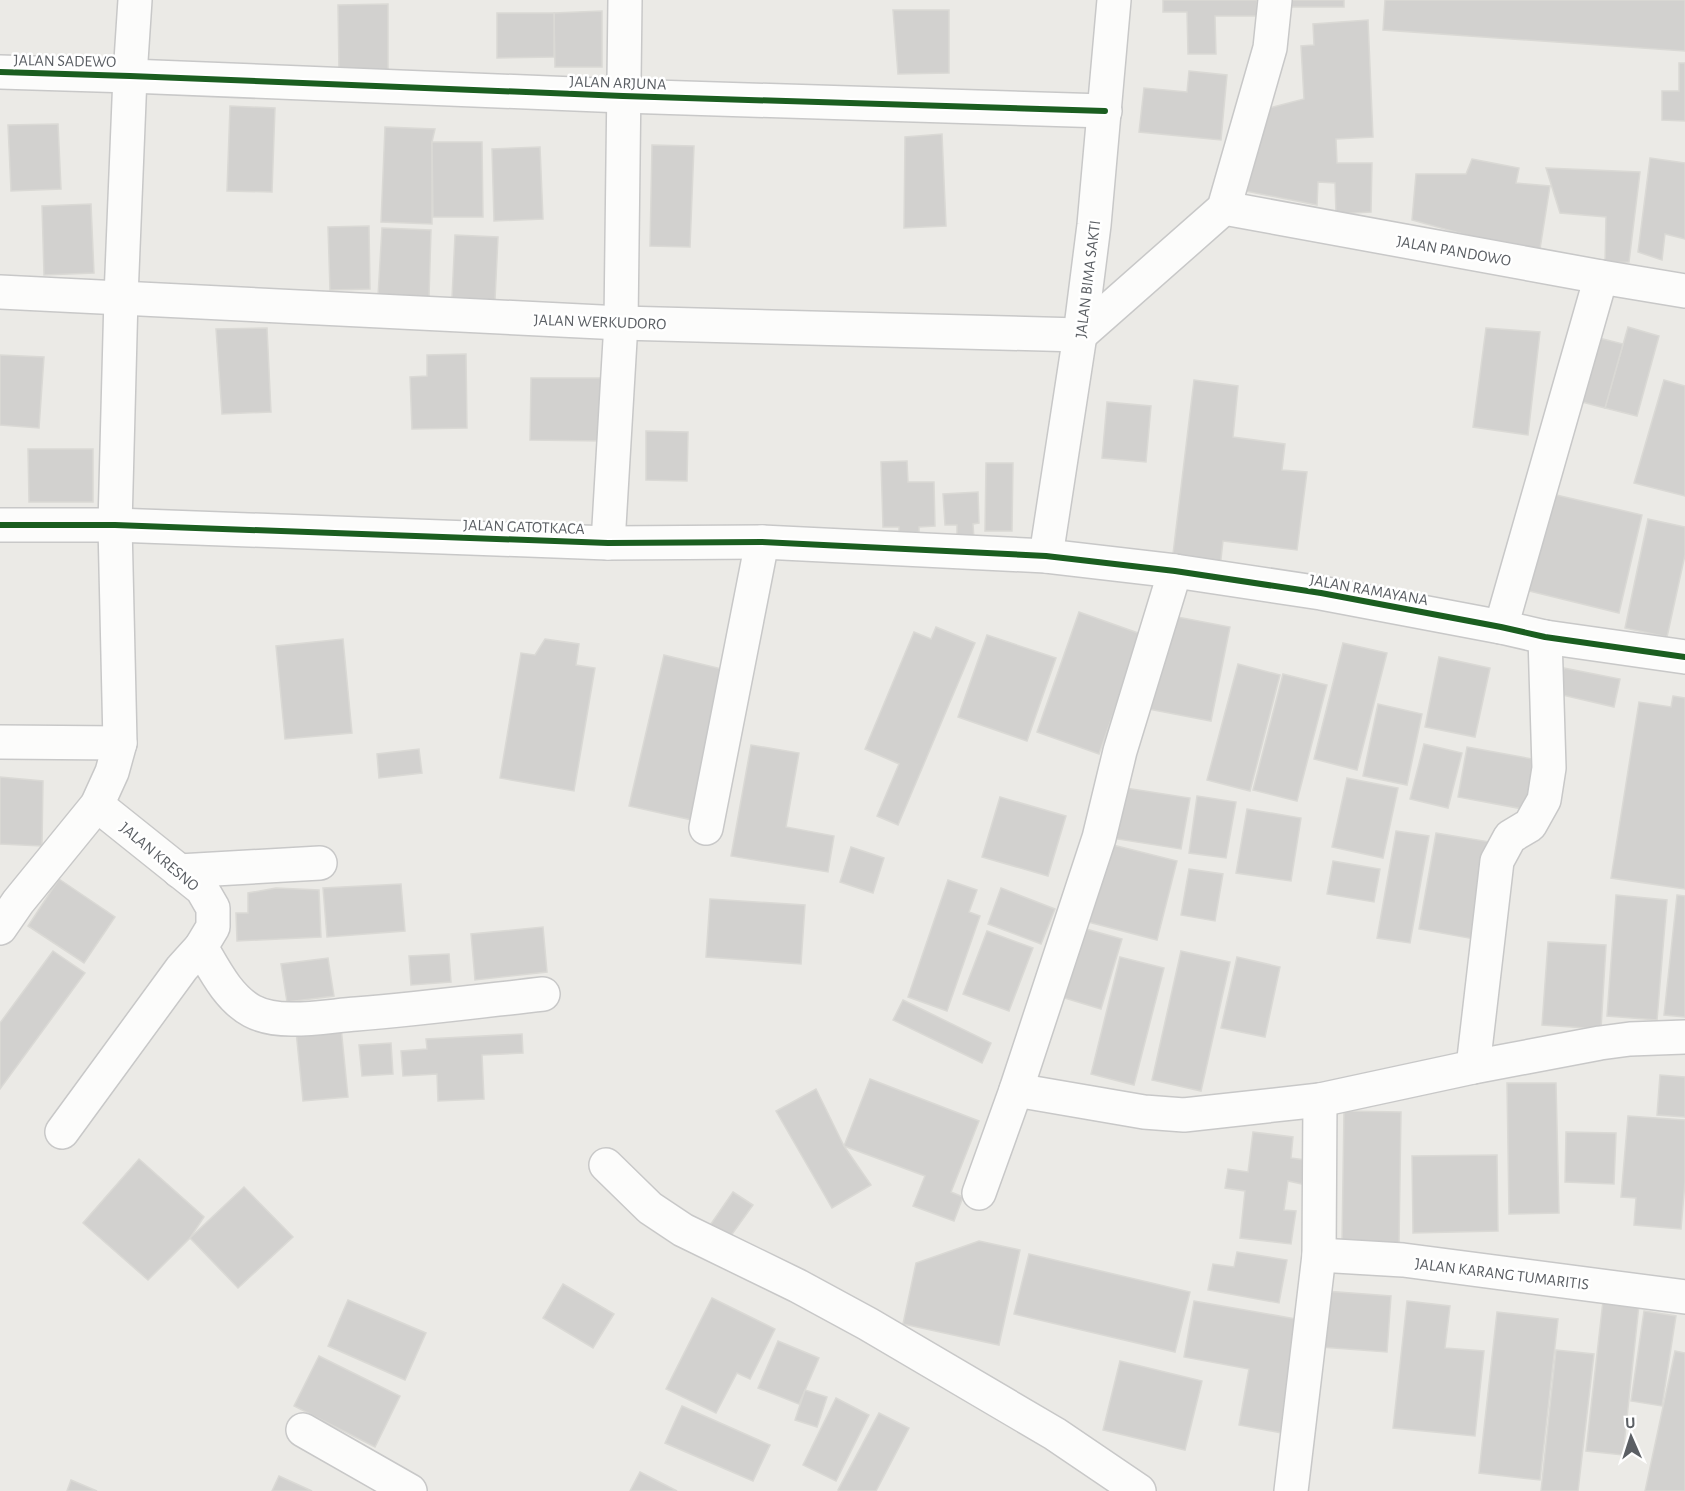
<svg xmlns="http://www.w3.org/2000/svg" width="1685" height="1491" font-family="'Alegreya Sans',sans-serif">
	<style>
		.building { fill: #d2d1cf; stroke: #dad9d5; stroke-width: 1.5 }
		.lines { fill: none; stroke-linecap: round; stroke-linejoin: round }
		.street-casing { stroke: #c8c8c8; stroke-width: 36 }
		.street { stroke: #fcfcfb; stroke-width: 33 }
		.cycleway-casing { stroke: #fff; stroke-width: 10 }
		.cycleway { stroke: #1b5e20; stroke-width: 6 }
		.labels { text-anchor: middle; stroke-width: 5; stroke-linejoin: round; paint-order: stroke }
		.street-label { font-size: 16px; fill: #5b5f64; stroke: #fff }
	</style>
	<rect width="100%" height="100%" fill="#ebeae6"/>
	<g class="building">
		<path d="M1163 0H1257V16H1215L1216 54H1188L1187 12H1163Z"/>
		<rect x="1276" y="0" width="68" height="7"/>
		<path d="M1385 0H1685V51L1383 30Z"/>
		<path d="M388 4V73H339L338 5Z"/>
		<path d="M893 10H949V73L898 74Z"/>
		<path d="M602 11V67H555L554 13Z"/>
		<path d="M497 13H554V57L497 58Z"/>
		<path d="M1368 20 1373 137 1336 139 1337 163H1372L1371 212 1336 214 1335 183 1318 182 1317 205 1240 190 1254 112 1304 99 1301 46 1314 45 1313 24Z"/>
		<path d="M1679 63H1685V121L1662 120V91H1679Z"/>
		<path d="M1189 71 1227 75 1221 140 1139 132 1144 88 1187 92Z"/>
		<path d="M230 106 275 108 272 192 227 191Z"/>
		<path d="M58 124 61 189 11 191 8 125Z"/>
		<path d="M385 127 435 129 432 142V224L381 222Z"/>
		<path d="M942 134 946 226 904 228 905 137Z"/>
		<path d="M432 142H482L483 217H433Z"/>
		<path d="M652 145 694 146 690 247 650 246Z"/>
		<path d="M540 147 543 219 494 221 492 149Z"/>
		<path d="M1650 158 1685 163V239L1665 234 1662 260 1638 252Z"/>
		<path d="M1472 159 1519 168 1516 183 1550 186 1539 255 1412 220 1416 174H1466Z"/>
		<path d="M1546 168 1640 172 1629 262 1605 263 1606 217 1560 213Z"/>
		<path d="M91 204 94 273 44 275 42 206Z"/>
		<path d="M369 226 370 289 330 290 328 227Z"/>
		<path d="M382 228 431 230 429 298 378 296Z"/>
		<path d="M455 235 498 237 495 300 452 298Z"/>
		<path d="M1628 327 1659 336 1637 416 1605 408Z"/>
		<path d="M267 328 271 412 222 414 216 329Z"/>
		<path d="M1486 328 1540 332 1528 435 1473 427Z"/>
		<path d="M1599 338 1623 344 1605 408 1582 402Z"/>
		<path d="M466 354 467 428 412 429 410 377 427 376V355Z"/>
		<path d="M0 355 44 357 39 428 0 425Z"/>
		<path d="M531 378H604L603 441 530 440Z"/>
		<path d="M1194 380 1238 386 1233 437 1285 444 1282 470 1307 472 1297 550 1223 541 1220 568 1172 562Z"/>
		<path d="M1664 380 1685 386V496L1634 483Z"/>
		<path d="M1107 402 1151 406 1146 462 1102 458Z"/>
		<path d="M646 431 688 432 687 481 646 480Z"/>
		<path d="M28 449H93V502H29Z"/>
		<path d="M907 461 908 482H934L935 526 919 527V532L899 533V527H883L881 462Z"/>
		<path d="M986 463H1013L1012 531H985Z"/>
		<path d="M978 492 979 523 973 524 974 539H957V525H945L943 494Z"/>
		<path d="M1552 494 1642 515 1619 613 1529 591Z"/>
		<path d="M1648 519 1685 527V555L1667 637 1625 628Z"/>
		<path d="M1079 612 1141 634 1099 754 1037 732Z"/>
		<path d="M1167 615 1230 627 1211 721 1148 709Z"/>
		<path d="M936 627 975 643 898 825 877 816 899 764 865 749 914 632 931 639Z"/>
		<path d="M987 635 1056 658 1027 741 958 717Z"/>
		<path d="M343 639 352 733 285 739 276 646Z"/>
		<path d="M545 639 579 644 576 665 595 668 574 791 500 778 521 653 535 655Z"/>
		<path d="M1343 643 1387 653 1357 770 1314 759Z"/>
		<path d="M664 655 726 670 692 820 629 806Z"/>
		<path d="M1439 657 1490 668 1475 737 1425 727Z"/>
		<path d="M1238 664 1280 675 1250 791 1207 780Z"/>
		<path d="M1564 668 1620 679 1614 707 1558 694Z"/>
		<path d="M1283 674 1327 685 1297 801 1253 790Z"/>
		<path d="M1673 696 1685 698V889L1611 878 1639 702 1671 707Z"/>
		<path d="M1378 704 1422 714 1407 785 1363 776Z"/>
		<path d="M1424 744 1462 753 1448 808 1410 799Z"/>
		<path d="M751 745 799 753 786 827 834 836 828 872 731 856Z"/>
		<path d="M1467 747 1538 760 1528 810 1458 797Z"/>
		<path d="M419 749 422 773 379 778 377 754Z"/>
		<path d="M0 777 43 781 42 846 0 844Z"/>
		<path d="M1347 778 1398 788 1383 858 1332 847Z"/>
		<path d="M1119 787 1190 798 1181 849 1111 838Z"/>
		<path d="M1197 796 1236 802 1226 858 1189 853Z"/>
		<path d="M1000 797 1066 816 1048 876 982 857Z"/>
		<path d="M1247 809 1301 818 1291 881 1236 873Z"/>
		<path d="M1396 831 1429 836 1410 943 1377 938Z"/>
		<path d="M1436 833 1490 842 1474 939 1419 929Z"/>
		<path d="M1109 844 1177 861 1157 940 1088 922Z"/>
		<path d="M851 847 884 858 873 893 840 882Z"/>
		<path d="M1333 861 1380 869 1374 902 1327 894Z"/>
		<path d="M1189 869 1223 874 1215 921 1181 915Z"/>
		<path d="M59 879 115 917 84 963 28 926Z"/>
		<path d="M948 880 977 890 969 912 980 916 947 1011 908 997Z"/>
		<path d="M401 884 405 931 327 937 323 888Z"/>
		<path d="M276 888 319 890 321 937 237 941 236 913H248V893Z"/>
		<path d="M1001 888 1055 909 1041 944 988 924Z"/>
		<path d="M1616 895 1667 900 1657 1020 1607 1016Z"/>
		<path d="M1677 895 1685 896V1017L1664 1015Z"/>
		<path d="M710 899 805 905 801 964 706 957Z"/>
		<path d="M543 927 547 972 475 980 471 934Z"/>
		<path d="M1079 927 1122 939 1101 1009 1058 996Z"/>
		<path d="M987 931 1033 948 1009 1011 963 994Z"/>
		<path d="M1548 942 1606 945 1601 1029 1542 1025Z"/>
		<path d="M53 951 85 973 0 1089V1023Z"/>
		<path d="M1181 951 1230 962 1201 1091 1152 1080Z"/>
		<path d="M449 954 451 982 411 985 409 956Z"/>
		<path d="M1120 957 1164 968 1134 1085 1091 1074Z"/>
		<path d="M1237 957 1280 967 1265 1037 1221 1028Z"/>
		<path d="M328 958 334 996 287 1002 281 964Z"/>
		<path d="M903 1000 991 1043 982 1063 893 1020Z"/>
		<path d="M341 1027 348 1097 303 1101 296 1031Z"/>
		<path d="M522 1034 523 1053 482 1055 484 1099 438 1101 437 1074 403 1076 401 1051 427 1049 426 1039Z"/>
		<path d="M391 1043 393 1074 362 1076 359 1045Z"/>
		<path d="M1660 1075 1685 1077V1117L1657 1115Z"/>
		<path d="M870 1079 979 1121 951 1192 963 1197 954 1221 913 1206 925 1176 844 1146Z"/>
		<path d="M1507 1083H1556L1559 1213 1509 1214Z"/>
		<path d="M816 1089 844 1146 871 1185 832 1208 776 1111Z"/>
		<path d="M1344 1111 1401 1112 1399 1244 1342 1243Z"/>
		<path d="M1628 1116 1685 1120V1182L1681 1229 1634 1225 1636 1198 1621 1197Z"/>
		<path d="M1253 1132 1293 1137 1291 1158 1305 1160 1302 1184 1288 1181 1284 1210 1296 1211 1291 1244 1240 1238 1245 1191 1225 1188 1228 1169 1248 1172Z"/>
		<path d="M1566 1132 1616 1133 1614 1184 1565 1182Z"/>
		<path d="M1497 1155 1498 1231 1413 1233 1412 1156Z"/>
		<path d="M139 1159 204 1217 190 1238 148 1280 83 1223Z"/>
		<path d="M244 1187 293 1237 238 1288 190 1238Z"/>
		<path d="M733 1192 753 1205 725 1244 706 1231Z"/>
		<path d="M979 1241 1020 1250 999 1345 903 1324 916 1263Z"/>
		<path d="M1237 1252 1287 1260 1279 1303 1208 1290 1213 1264 1234 1267Z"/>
		<path d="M1029 1254 1190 1292 1175 1352 1014 1314Z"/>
		<path d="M563 1284 614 1314 593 1348 543 1318Z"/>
		<path d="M1325 1291 1391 1296 1387 1352 1321 1347Z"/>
		<path d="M712 1298 775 1329 750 1379 737 1373 716 1413 666 1389Z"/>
		<path d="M348 1300 426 1333 405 1380 328 1346Z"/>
		<path d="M1194 1301 1302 1320 1282 1433 1239 1425 1249 1369 1184 1357Z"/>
		<path d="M1407 1301 1450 1306 1445 1348 1484 1351 1475 1436 1393 1428Z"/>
		<path d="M1603 1301 1639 1305 1623 1455 1586 1451Z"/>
		<path d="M1644 1311 1676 1316 1662 1406 1631 1401Z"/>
		<path d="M1497 1312 1558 1319 1540 1480 1479 1473Z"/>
		<path d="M778 1341 819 1358 799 1404 758 1388Z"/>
		<path d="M1556 1350 1594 1354 1578 1491H1541Z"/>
		<path d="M1675 1351 1685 1353V1491H1645Z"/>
		<path d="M319 1356 400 1396 375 1447 294 1406Z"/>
		<path d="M1120 1361 1202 1381 1185 1450 1103 1430Z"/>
		<path d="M805 1390 827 1397 817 1427 795 1420Z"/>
		<path d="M836 1398 869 1415 836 1481 803 1465Z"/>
		<path d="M682 1406 770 1445 753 1481 665 1443Z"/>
		<path d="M879 1413 909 1428 876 1491H840L838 1490Z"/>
		<path d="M640 1472 677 1491H630Z"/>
		<path d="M279 1476 312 1491H272Z"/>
		<path d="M71 1480 97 1491H67Z"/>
	</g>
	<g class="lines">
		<defs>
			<g id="street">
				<path d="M0 72 130 76 623 96 1105 111"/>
				<path d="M1224 208 1601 277 1685 291"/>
				<path d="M0 292 621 323 1080 335"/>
				<path d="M1080 335 1224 208 1270 48 1275 0"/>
				<path d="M0 525H115L608 543 762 542 1046 556 1175 571 1321 593 1501 627 1545 637 1685 657"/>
				<path d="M608 543 621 323 625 0"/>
				<path d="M1046 556 1080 335 1094 225 1114 0"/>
				<path d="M1501 627 1601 277"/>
				<path d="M0 742 120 743"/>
				<path d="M706 828 762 542"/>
				<path d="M179 871 320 863"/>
				<path d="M0 928 18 902 97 805 112 772 120 743 115 525 121 297 130 76 135 0"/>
				<path d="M201 947C214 969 228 998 252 1011 280 1026 326 1016 356 1014 419 1009 481 1001 543 994"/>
				<path d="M1473 1067 1497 861 1510 837 1530 825 1544 800 1549 768 1545 637"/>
				<path d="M1016 1090 1144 1112 1184 1115 1320 1100 1473 1067 1600 1043 1630 1039 1685 1037"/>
				<path d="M62 1132 182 968 201 947 213 927V908L202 889 97 805"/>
				<path d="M606 1165 650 1208 683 1230 798 1286 868 1324 1055 1434 1139 1491"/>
				<path d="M979 1193 1016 1090 1099 838 1120 751 1175 571"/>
				<path d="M1319 1255 1403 1260 1685 1297"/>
				<path d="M303 1430 410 1491"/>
				<path d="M1291 1491 1319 1255 1320 1100"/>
			</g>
		</defs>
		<use href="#street" class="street-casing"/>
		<use href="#street" class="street"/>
		<defs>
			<g id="cycleway">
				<path d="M0 72 130 76 623 96 1105 111"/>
				<path d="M0 525H115L608 543 762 542 1046 556 1175 571 1321 593 1501 627 1545 637 1685 657"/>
			</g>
		</defs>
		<use href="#cycleway" class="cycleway-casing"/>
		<use href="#cycleway" class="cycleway"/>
	</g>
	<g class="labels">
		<g class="street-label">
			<text transform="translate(65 60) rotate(1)" y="6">JALAN SADEWO</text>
			<text transform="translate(618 82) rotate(2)" y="6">JALAN ARJUNA</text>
			<text transform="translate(1454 250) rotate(10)" y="6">JALAN PANDOWO</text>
			<text transform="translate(1087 279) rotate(-83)" y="6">JALAN BIMA SAKTI</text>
			<text transform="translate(600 321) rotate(2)" y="6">JALAN WERKUDORO</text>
			<text transform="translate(524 526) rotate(2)" y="6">JALAN GATOTKACA</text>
			<text transform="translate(1369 589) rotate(10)" y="6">JALAN RAMAYANA</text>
			<text transform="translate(160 856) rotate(40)" y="6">JALAN KRESNO</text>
			<text transform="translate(1502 1273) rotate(7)" y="6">JALAN KARANG TUMARITIS</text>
		</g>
	</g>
	<g transform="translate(1631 1437) rotate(357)" stroke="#ffffff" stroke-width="4.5" paint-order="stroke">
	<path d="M0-4.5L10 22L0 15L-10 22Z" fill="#5b5f64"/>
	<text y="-9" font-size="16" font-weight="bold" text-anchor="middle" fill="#5b5f64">U</text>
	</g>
</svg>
